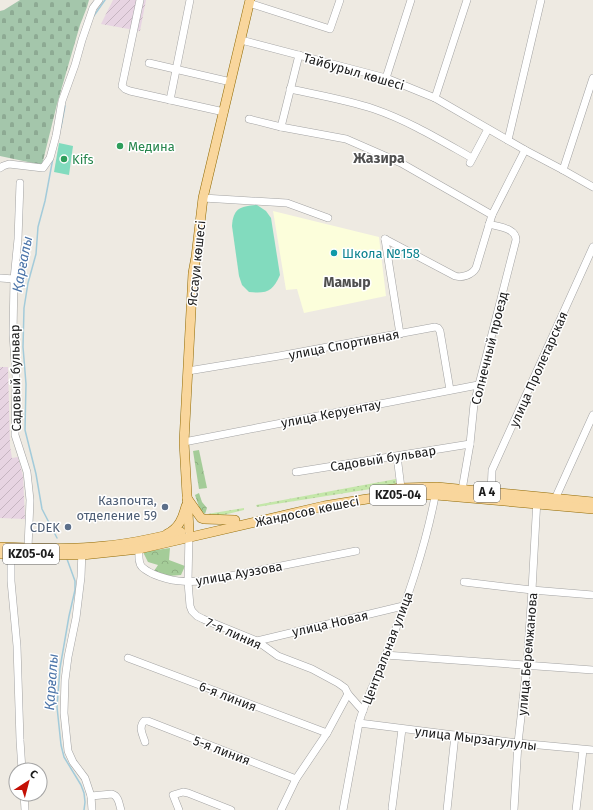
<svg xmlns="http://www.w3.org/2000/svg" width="593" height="810" font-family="'Fira Sans',sans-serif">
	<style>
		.industrial { fill: url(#industrial-furrows) }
		.education { fill: #fcfedb }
		.grass { fill: url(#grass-dots) }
		.forest { fill: url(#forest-crowns) }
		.cemetery { fill: url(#cemetery-stones) }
		.pitch { fill: #82dbbe }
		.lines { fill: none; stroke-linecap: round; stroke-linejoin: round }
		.stream { stroke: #a3cbda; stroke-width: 1.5 }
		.minor-casing { stroke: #a3a3a3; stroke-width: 8 }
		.major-casing { stroke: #916a04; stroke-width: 10 }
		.minor { stroke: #fff; stroke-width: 7 }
		.major { stroke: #f9d69c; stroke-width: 9 }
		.leisure-dot { fill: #2e9e5b; stroke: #fff; stroke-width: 1.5 }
		.culture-dot { fill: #0f9aa8; stroke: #fff; stroke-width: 1.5 }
		.service-dot { fill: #5c6f8a; stroke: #fff; stroke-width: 1.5 }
		.labels { text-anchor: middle; stroke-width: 3; stroke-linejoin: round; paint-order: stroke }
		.shield { fill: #fff; stroke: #606060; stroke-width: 1 }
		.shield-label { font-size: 12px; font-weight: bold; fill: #1c1c1c }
		.street-label { font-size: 13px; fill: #1c1c1c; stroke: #fff }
		.leisure-label { font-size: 13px; fill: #27864d; stroke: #fff; text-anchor: start }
		.culture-label { font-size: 13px; fill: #0d838f; stroke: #fff; text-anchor: start }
		.service-label { font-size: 13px; fill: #4e5e75; stroke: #fff; text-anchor: end }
		.neighbourhood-label { font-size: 14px; font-weight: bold; fill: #4f4f4f; stroke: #fff }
		.water-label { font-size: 14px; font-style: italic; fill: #4c75a9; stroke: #fff }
	</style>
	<defs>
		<pattern id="industrial-furrows" width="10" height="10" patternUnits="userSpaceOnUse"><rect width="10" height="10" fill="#e7d4e2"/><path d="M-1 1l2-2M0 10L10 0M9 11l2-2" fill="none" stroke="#c6b5c1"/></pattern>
		<pattern id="grass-dots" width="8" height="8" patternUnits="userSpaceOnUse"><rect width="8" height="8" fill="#c4e7a9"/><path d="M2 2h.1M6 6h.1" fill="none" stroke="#a8c691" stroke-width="1.8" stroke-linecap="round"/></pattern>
		<pattern id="forest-crowns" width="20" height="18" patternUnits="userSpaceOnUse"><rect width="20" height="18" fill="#a4cc98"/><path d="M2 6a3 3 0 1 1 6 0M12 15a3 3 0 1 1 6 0" fill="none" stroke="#8daf82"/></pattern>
		<pattern id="cemetery-stones" width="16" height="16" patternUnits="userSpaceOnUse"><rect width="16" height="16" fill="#a4c6ab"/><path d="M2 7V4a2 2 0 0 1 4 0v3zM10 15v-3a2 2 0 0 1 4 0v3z" fill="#8daa93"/></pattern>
	</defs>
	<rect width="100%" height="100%" fill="#eeeae2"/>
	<g class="industrial">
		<path d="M113 0H146L140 31 101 24Z"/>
		<path d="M0 367H8L10 446 12 458 18 457 23 476 25 519 0 518Z"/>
	</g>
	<path class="education" d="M273 211 379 237 386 296 304 313 297 289 286 290Z"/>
	<g class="grass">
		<path d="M396 479V485L257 507 256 505Z"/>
		<path d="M244 508V510L215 517 207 514Z"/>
	</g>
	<g class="forest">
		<path d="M199 450 207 488 199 489 193 451Z"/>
		<path d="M199 493 202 502 207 508 205 514 200 510 195 495Z"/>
		<path d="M170 548 169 560 185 566 181 575 168 576 154 571 158 565 148 562 143 552Z"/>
	</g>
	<path class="cemetery" d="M20 0H89L87 7 80 25 57 104 42 165 0 156V11L4 10Z"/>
	<g class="pitch">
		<path d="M59 143 73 146 69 175 54 172Z"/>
		<path d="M257 205 266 211 271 218 280 275C273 291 267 294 249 292L242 285 239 276 232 226C233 209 240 206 257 205Z"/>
	</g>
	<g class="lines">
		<g class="stream">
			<path d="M93 17 105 0"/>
			<path d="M61 127 65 106"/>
			<path d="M53 158 45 201 38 227 36 254 28 283 24 308 23 347 26 384 25 430 36 474 42 509 57 538"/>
			<path d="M67 559 75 581V590L69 616 60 668 57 707 61 745 64 757 81 785 84 793 85 802 84 810"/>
		</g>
		<defs>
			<g id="minor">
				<path d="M140 0 122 86 125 89 130 91 224 112"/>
				<path d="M249 3 330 29 340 0"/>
				<path d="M241 40 386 78 435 98 525 150 563 170 593 187"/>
				<path d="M149 63 231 82"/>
				<path d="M386 78 411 0"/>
				<path d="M290 89C318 95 347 100 374 109 409 121 440 140 472 158"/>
				<path d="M435 98 467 0"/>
				<path d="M170 100 190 0"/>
				<path d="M249 119 281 127 346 139 401 163 492 215"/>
				<path d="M281 127 299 55"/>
				<path d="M508 140 541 0"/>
				<path d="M470 163 488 129"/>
				<path d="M0 168 3 166 9 164 43 168 50 158 56 136 62 101 75 65 82 40 93 8 99 0"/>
				<path d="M563 170 593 78"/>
				<path d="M203 198 287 203 328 218"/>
				<path d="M385 239 455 276C462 278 472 275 476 268L492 215 525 150"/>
				<path d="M385 239 387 252 400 334"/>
				<path d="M0 278 14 279 18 239 20 183"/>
				<path d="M14 279 13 334 16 377 15 435 27 472 30 500 28 548"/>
				<path d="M188 371 279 356 435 327 438 328 440 331 450 390"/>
				<path d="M184 442 478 385"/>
				<path d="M397 456 401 488"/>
				<path d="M296 472 470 444"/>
				<path d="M462 490 470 444 474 404 516 240C516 228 499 227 489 224"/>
				<path d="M491 493 492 470 593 247"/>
				<path d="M555 499 593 415"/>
				<path d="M189 533 188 582 190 606 192 611 197 616 203 619 257 641 278 656 312 669 338 683 345 688 348 694 363 711"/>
				<path d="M139 549C139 555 138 563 142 567 145 570 149 572 153 574 172 582 184 582 205 581L356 551"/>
				<path d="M82 550 81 577 76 618 68 657 65 680 64 713 68 751 73 762 85 778 91 796 92 810"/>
				<path d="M11 554V581L17 646 20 740 22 770"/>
				<path d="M464 582 532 590 593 595"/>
				<path d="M257 641 403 606"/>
				<path d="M385 655 593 670"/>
				<path d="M128 658 327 733"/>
				<path d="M359 723 518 743 593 750"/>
				<path d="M145 742C143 735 138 728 144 721H148L296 779"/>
				<path d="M24 794 25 810"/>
				<path d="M91 796 112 794C119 796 119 804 121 810"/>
				<path d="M392 808 402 729"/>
				<path d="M179 810 173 795 183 792 188 793 231 810"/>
				<path d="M281 810 296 779 327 733 348 694"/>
				<path d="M343 810 359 723C365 700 377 678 386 655 406 602 426 547 436 491"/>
				<path d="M447 810 455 735"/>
				<path d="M514 810 518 743 527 665 532 590 537 499"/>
				<path d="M576 810 583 750"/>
			</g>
			<g id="major">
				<path d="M380 491 401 488 437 487 593 502"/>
				<path d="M187 498 201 518 204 519 235 520"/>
				<path d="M189 530 184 442 193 273 196 257 203 198 250 0"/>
				<path d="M167 534C179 528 183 518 186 506"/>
				<path d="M0 547C35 548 70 550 105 546 131 544 156 538 181 532"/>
				<path d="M0 554 82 555 139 549 324 506 367 499 402 495H436L593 509"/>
			</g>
		</defs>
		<use href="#minor" class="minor-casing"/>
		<use href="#major" class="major-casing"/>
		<use href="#minor" class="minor"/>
		<use href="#major" class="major"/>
	</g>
	<g class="leisure-dot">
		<circle cx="120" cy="146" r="4"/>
		<circle cx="64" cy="159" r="4"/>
	</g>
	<circle class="culture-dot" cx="334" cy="253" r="4"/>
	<g class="service-dot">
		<circle cx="165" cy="507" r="4"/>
		<circle cx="68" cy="527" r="4"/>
	</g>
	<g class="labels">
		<g class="shield">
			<rect x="474" y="482" width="26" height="20" rx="3"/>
			<rect x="370" y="485" width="56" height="20" rx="3"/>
			<rect x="3" y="544" width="56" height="20" rx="3"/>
		</g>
		<g class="shield-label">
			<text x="487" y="496">А 4</text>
			<text x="398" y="499">KZ05-04</text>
			<text x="31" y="558">KZ05-04</text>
		</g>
		<g class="street-label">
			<text transform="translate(354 71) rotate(16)" y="5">Тайбурыл көшесі</text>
			<text transform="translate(196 263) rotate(-84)" y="5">Яссауи көшесі</text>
			<text transform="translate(344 344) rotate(-11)" y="5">улица Спортивная</text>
			<text transform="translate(489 348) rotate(-76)" y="5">Солнечный проезд</text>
			<text transform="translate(538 369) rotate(-66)" y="5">улица Пролетарская</text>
			<text transform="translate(15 378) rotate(-91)" y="5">Садовый бульвар</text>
			<text transform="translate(331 413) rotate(-11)" y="5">улица Керуентау</text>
			<text transform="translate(383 458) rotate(-9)" y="5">Садовый бульвар</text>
			<text transform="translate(307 511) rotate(-12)" y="5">Жандосов көшесі</text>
			<text transform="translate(239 573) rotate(-10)" y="5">улица Ауэзова</text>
			<text transform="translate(330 623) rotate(-13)" y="5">улица Новая</text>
			<text transform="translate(234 633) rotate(24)" y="5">7-я линия</text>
			<text transform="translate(387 648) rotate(-69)" y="5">Центральная улица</text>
			<text transform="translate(527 654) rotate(-85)" y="5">улица Беремжанова</text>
			<text transform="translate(228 696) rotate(21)" y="5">6-я линия</text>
			<text transform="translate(476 738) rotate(7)" y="5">улица Мырзагулулы</text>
			<text transform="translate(222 750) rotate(21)" y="5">5-я линия</text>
		</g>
		<g class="leisure-label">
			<text x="128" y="151">Медина</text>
			<text x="72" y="164">Kifs</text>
		</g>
		<g class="culture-label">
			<text x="342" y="258">Школа №158</text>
		</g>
		<g class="service-label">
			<text x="157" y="505">Казпочта,<tspan x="157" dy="15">отделение 59</tspan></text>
			<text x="60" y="532">CDEK</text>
		</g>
		<g class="neighbourhood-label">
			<text x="379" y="163">Жазира</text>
			<text x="347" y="287">Мамыр</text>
		</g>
		<g class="water-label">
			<text transform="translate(22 264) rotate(-79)" y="5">Қарғалы</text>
			<text transform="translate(51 682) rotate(-86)" y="5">Қарғалы</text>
		</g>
	</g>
	<g transform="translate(28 782) rotate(36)"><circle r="19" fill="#ffffff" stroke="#a4a4a4"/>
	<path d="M0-3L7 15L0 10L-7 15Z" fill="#c41005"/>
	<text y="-6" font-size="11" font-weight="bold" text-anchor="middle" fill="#1c1c1c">С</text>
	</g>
</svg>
